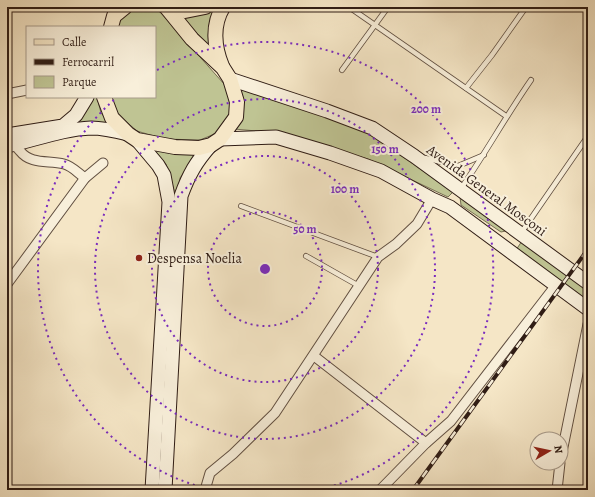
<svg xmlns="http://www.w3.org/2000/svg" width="595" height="497" font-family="Alegreya,serif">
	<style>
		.green { fill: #bfc493; stroke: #787054 }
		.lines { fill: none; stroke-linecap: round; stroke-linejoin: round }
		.lane-casing { stroke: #614f41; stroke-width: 6 }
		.street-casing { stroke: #614f41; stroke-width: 11 }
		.secondary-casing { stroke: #301d15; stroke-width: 15 }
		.primary-casing { stroke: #301d15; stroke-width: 16 }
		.lane { stroke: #f8efda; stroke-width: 4.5 }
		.street { stroke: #f8efda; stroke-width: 9 }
		.secondary { stroke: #f8efda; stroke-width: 13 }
		.primary { stroke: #f5e6c6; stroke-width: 14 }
		.rail-casing { stroke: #301d15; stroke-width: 4 }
		.rail { stroke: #f8efda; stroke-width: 2.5; stroke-dasharray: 8; stroke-linecap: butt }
		.ring { fill: none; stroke: #7b2cbf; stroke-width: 2; stroke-dasharray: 2 4 }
		.poi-dot { fill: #8f2418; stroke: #f8efda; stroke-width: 1.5 }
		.labels { text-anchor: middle; stroke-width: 4; stroke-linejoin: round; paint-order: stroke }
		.street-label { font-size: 14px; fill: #301d15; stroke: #f8efda }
		.poi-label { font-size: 14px; fill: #301d15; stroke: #f8efda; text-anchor: start }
		.centre { fill: #7b2cbf; stroke: #f8efda; stroke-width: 2 }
		.ring-label { font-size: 12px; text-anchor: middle; font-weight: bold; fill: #7b2cbf; stroke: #f8efda; stroke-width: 4; stroke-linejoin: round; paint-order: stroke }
	</style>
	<rect width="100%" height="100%" fill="#f5e6c6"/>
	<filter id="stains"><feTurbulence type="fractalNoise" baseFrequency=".005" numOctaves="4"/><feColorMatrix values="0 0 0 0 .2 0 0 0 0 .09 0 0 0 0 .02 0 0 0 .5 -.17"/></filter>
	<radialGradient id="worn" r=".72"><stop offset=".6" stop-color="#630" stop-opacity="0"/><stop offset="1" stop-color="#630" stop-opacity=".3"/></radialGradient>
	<g class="green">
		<path d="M135 7H152L161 13 224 84 231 102V116L221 130 212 135 200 140 164 139 137 131 117 114 109 97H155V27H118C121 16 126 12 135 7Z"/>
		<path d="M208 7H220L213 51 180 14Z"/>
		<path d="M240 88 365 130 453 192 448 197 368 159 268 132 234 129Z"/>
		<path d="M90 97H97L101 113 115 129C99 123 89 121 71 124Z"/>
		<path d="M154 150 198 152 180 178 166 452 163 490H157L160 453 174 190 166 164Z"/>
		<path d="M460 197 510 230 501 232 461 205Z"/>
		<path d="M522 241 588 289V302L516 250Z"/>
	</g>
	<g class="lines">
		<defs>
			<g id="lane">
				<path d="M349 7 506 116"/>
				<path d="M342 70 388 7"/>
				<path d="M466 88 492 55 526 7"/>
				<path d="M425 158 458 166 484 155"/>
				<path d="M460 190C485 154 506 116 531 80"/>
				<path d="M241 206 378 257"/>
				<path d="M521 233 588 136"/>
				<path d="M306 256 359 286"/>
			</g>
			<g id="street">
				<path d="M7 94 27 90"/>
				<path d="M13 141C14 145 17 148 20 151 31 165 48 160 64 164 72 166 78 173 85 178"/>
				<path d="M7 284 85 178 103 163"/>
				<path d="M314 356 426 443"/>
				<path d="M561 457 588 324"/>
				<path d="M205 490 210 473 233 454 275 413 378 257 396 244 417 224 432 199"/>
				<path d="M380 490 426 443 451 421 556 285"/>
				<path d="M557 490 560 463"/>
			</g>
			<g id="secondary">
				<path d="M230 79 327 111 372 128 414 156 588 283"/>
				<path d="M7 135 63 126 76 115 87 97"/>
				<path d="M220 139 276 137 330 153 381 171 432 199 450 207 588 309"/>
				<path d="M137 140 158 165 164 175 169 202 152 490"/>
				<path d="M7 146C35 140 63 129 91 128 103 128 116 131 128 134"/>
				<path d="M165 490 181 196C189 174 196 162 211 145"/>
			</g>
			<g id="primary">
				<path d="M168 7 185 11 205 7"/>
				<path d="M111 27 114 16 125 7"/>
				<path d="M222 66C214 47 212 25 223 7"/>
				<path d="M104 97 112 118 128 134 137 140 175 147 199 148 211 145 220 139 236 117 237 102 230 79 223 68 192 39 166 7"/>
			</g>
		</defs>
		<use href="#lane" class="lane-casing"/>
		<use href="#street" class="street-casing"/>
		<use href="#secondary" class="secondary-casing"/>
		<use href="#primary" class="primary-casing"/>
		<use href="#lane" class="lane"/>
		<use href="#street" class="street"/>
		<use href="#secondary" class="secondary"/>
		<use href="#primary" class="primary"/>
		<defs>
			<path id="rail" d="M413 490 588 249"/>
		</defs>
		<use href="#rail" class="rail-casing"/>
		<use href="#rail" class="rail"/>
	</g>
	<g class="ring">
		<circle cx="265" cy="269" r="57"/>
		<circle cx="265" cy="269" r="113"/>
		<circle cx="265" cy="269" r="170"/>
		<path d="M212 490A227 227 0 0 1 116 98M157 70A227 227 0 1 1 318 490"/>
	</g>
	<circle class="poi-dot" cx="139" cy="258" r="4"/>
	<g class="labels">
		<g class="street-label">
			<text transform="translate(487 190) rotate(36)" y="5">Avenida General Mosconi</text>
		</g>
		<g class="poi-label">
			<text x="147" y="263">Despensa Noelia</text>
		</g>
	</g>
	<circle cx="265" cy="269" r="6" class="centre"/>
	<g class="ring-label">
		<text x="426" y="113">200 m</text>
		<text x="385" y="153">150 m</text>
		<text x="345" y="193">100 m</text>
		<text x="305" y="233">50 m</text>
	</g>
	<rect width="595" height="497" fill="none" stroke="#f5e6c6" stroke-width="24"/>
	<rect x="8" y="8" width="579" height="481" fill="none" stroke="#301d15" stroke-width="2"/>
	<rect x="12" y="12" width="571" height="473" fill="none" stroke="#301d15"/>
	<rect x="26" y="26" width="130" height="72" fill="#f8efda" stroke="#a89b8b"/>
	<rect x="34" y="39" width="20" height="6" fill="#f5e6c6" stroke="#a89b8b"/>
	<text x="62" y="46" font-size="12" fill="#301d15">Calle</text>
	<rect x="34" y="59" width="20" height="6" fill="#301d15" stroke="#a89b8b"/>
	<text x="62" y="66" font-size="12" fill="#301d15">Ferrocarril</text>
	<rect x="34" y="76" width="20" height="12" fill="#bfc493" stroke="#a89b8b"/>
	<text x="62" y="86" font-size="12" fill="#301d15">Parque</text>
	<g transform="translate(549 451) rotate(81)"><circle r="19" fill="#f8efda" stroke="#a89b8b"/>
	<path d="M0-3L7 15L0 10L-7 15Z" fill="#8f2418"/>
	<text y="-6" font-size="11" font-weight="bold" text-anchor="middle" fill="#301d15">N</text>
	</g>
	<rect width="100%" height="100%" filter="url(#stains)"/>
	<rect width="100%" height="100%" fill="url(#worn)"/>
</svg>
